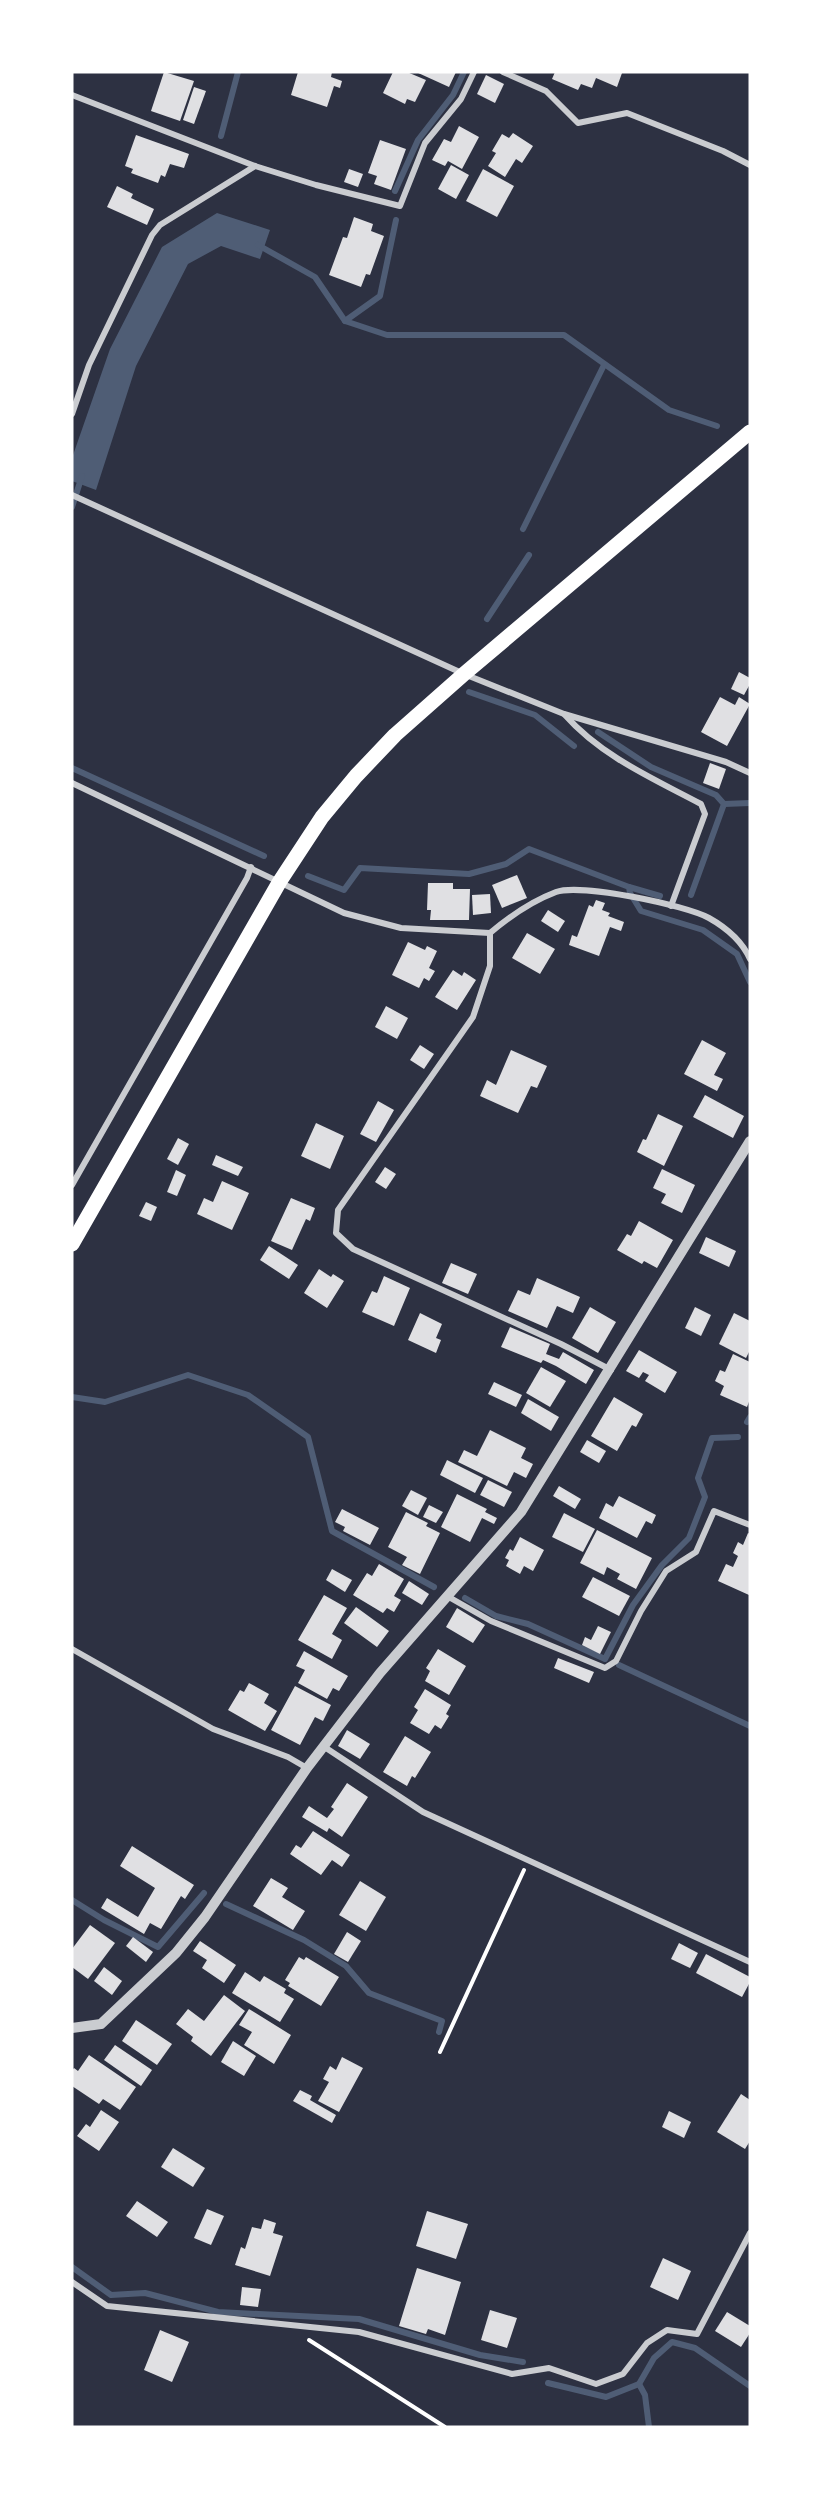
<svg xmlns="http://www.w3.org/2000/svg" width="822" height="2499" font-family="'Times New Roman',serif">
	<style>
		.water { fill: #4f5d75 }
		.lines { fill: none; stroke-linecap: round; stroke-linejoin: round }
		.stream { stroke: #4f5d75; stroke-width: 6 }
		.building { fill: #e0e0e3 }
		.path { stroke: #fff; stroke-width: 4 }
		.minor { stroke: #caccd0; stroke-width: 6 }
		.tertiary { stroke: #caccd0; stroke-width: 10 }
		.primary { stroke: #fff; stroke-width: 15 }
	</style>
	<rect width="100%" height="100%" fill="#2d3142"/>
	<path class="water" d="M217 213 270 230 260 259 221 246 188 264 136 366 96 490 72 481V458L110 349 162 247Z"/>
	<g class="lines">
		<g class="stream">
			<path d="M221 136 238 72"/>
			<path d="M395 191 418 140 453 95 464 72"/>
			<path d="M258 245 315 277 345 321 387 335H564L669 410 717 426"/>
			<path d="M345 321 380 296 396 220"/>
			<path d="M72 507 82 476"/>
			<path d="M523 529 604 365"/>
			<path d="M487 619 529 555"/>
			<path d="M469 692 535 715 574 746"/>
			<path d="M598 732 651 767 716 795 724 804 691 895"/>
			<path d="M72 768 264 856"/>
			<path d="M724 804 750 803"/>
			<path d="M308 876 344 890 360 868 469 874 506 864 529 849 629 887 630 893 641 911 703 930 737 954 750 982"/>
			<path d="M629 887 660 896"/>
			<path d="M72 1397 105 1402 188 1375 248 1395 308 1437 332 1531 434 1587"/>
			<path d="M747 1422 750 1417"/>
			<path d="M465 1598 496 1616 528 1624 605 1659 633 1605 662 1565 689 1538 705 1497 698 1478 712 1438 738 1437"/>
			<path d="M619 1665 750 1726"/>
			<path d="M72 1900 104 1920 158 1947 204 1893"/>
			<path d="M226 1904 304 1940 346 1966 369 1993 442 2021 439 2032"/>
			<path d="M72 2267 111 2295 145 2293 218 2312 359 2319 480 2355 523 2362"/>
			<path d="M548 2383 606 2397 639 2384 645 2395 649 2427"/>
			<path d="M639 2384 654 2358 672 2342 695 2348 750 2386"/>
		</g>
	</g>
	<g class="building">
		<path d="M164 72 194 81 180 121 151 111Z"/>
		<path d="M298 72H332L331 77 342 81 340 88 334 86 327 107 291 95Z"/>
		<path d="M393 72H407L426 80 415 102 407 99 405 104 383 93Z"/>
		<path d="M416 72H456L449 87Z"/>
		<path d="M555 72H619L622 73 617 87 596 78 592 88 581 84 578 90 552 79Z"/>
		<path d="M486 75 504 84 495 103 477 94Z"/>
		<path d="M194 87 206 91 194 124 183 120Z"/>
		<path d="M459 126 479 137 462 169 448 161 445 166 432 160 444 139 451 142Z"/>
		<path d="M513 133 533 146 522 163 516 159 505 177 488 166 496 153 492 151 502 134 509 138Z"/>
		<path d="M136 135 189 154 184 168 170 164 165 177 161 175 158 183 131 173 133 169 125 166Z"/>
		<path d="M380 140 406 149 391 190 374 184 377 176 368 173Z"/>
		<path d="M451 165 469 175 456 199 438 189Z"/>
		<path d="M349 169 363 174 358 187 344 182Z"/>
		<path d="M483 169 514 186 497 217 466 201Z"/>
		<path d="M117 186 133 194 131 198 154 209 147 225 107 207Z"/>
		<path d="M354 217 373 224 371 231 384 236 370 275 366 274 361 287 329 275 343 237 347 238Z"/>
		<path d="M739 672 750 678V684L744 695 731 689Z"/>
		<path d="M720 697 735 705 739 697 750 704 727 746 701 732Z"/>
		<path d="M710 763 726 769 719 789 703 783Z"/>
		<path d="M517 875 527 898 502 908 492 885Z"/>
		<path d="M428 883H453V889H470L469 920H430L431 910H427Z"/>
		<path d="M490 894 491 913 473 915 472 895Z"/>
		<path d="M596 900 605 903 602 910 610 913 608 916 624 922 621 931 610 927 599 956 569 945 572 935 577 937 589 905 593 907Z"/>
		<path d="M548 910 565 921 558 932 541 921Z"/>
		<path d="M527 933 555 949 540 974 512 958Z"/>
		<path d="M408 942 425 950 427 946 437 951 429 968 435 971 429 981 424 978 419 988 392 975Z"/>
		<path d="M453 970 462 976 464 972 476 980 457 1010 435 997Z"/>
		<path d="M386 1006 408 1018 397 1039 375 1027Z"/>
		<path d="M702 1040 726 1053 714 1075 723 1079 717 1091 684 1074Z"/>
		<path d="M420 1045 434 1054 424 1069 410 1060Z"/>
		<path d="M511 1050 547 1066 537 1088 531 1086 518 1113 480 1096 487 1080 496 1085Z"/>
		<path d="M705 1095 744 1116 733 1138 693 1117Z"/>
		<path d="M378 1101 394 1110 376 1142 360 1134Z"/>
		<path d="M658 1114 683 1126 664 1166 637 1152 643 1139 646 1140Z"/>
		<path d="M316 1123 344 1136 330 1169 301 1156Z"/>
		<path d="M178 1138 189 1144 178 1165 167 1159Z"/>
		<path d="M216 1155 243 1167 238 1176 212 1165Z"/>
		<path d="M385 1167 396 1174 386 1189 375 1182Z"/>
		<path d="M662 1169 695 1185 682 1213 661 1203 666 1194 653 1188Z"/>
		<path d="M176 1170 186 1175 177 1196 167 1192Z"/>
		<path d="M222 1181 249 1193 232 1230 197 1214 204 1198 213 1202Z"/>
		<path d="M291 1198 315 1208 310 1221 306 1219 292 1250 271 1241Z"/>
		<path d="M146 1202 157 1207 151 1221 139 1216Z"/>
		<path d="M639 1221 673 1240 657 1268 644 1261 642 1264 617 1250 627 1234 631 1236Z"/>
		<path d="M706 1237 736 1251 729 1267 699 1253Z"/>
		<path d="M269 1246 298 1265 289 1279 260 1260Z"/>
		<path d="M451 1263 477 1274 468 1294 442 1283Z"/>
		<path d="M319 1269 331 1277 333 1274 344 1281 327 1308 304 1293Z"/>
		<path d="M384 1276 410 1288 394 1326 362 1312 372 1291 377 1293Z"/>
		<path d="M537 1278 580 1297 573 1313 557 1306 547 1328 508 1311 518 1290 530 1295Z"/>
		<path d="M590 1307 616 1322 598 1353 572 1338Z"/>
		<path d="M695 1307 711 1315 701 1336 685 1328Z"/>
		<path d="M420 1313 442 1324 436 1338 441 1340 436 1353 408 1340Z"/>
		<path d="M734 1313 750 1321V1350L746 1358 719 1344Z"/>
		<path d="M510 1327 550 1344 546 1354 559 1359 563 1352 594 1370 586 1384 556 1366 543 1360 541 1363 501 1347Z"/>
		<path d="M639 1350 677 1372 665 1393 645 1381 649 1375 643 1372 639 1378 626 1371Z"/>
		<path d="M733 1354 750 1362V1399L747 1407 720 1395 724 1386 715 1381 720 1370 725 1372Z"/>
		<path d="M541 1367 566 1381 550 1407 526 1393Z"/>
		<path d="M494 1382 522 1395 516 1407 488 1394Z"/>
		<path d="M614 1397 643 1414 636 1427 632 1425 617 1451 591 1436Z"/>
		<path d="M528 1399 559 1417 551 1431 521 1413Z"/>
		<path d="M490 1430 526 1448 521 1458 533 1464 526 1478 514 1472 507 1486 458 1462 464 1450 477 1456Z"/>
		<path d="M587 1440 606 1451 599 1463 580 1452Z"/>
		<path d="M447 1460 483 1478 475 1493 440 1475Z"/>
		<path d="M488 1480 512 1492 504 1507 480 1495Z"/>
		<path d="M559 1486 581 1499 575 1509 553 1496Z"/>
		<path d="M411 1490 427 1498 418 1515 402 1506Z"/>
		<path d="M457 1494 487 1509 485 1512 497 1518 494 1524 482 1518 470 1542 441 1527Z"/>
		<path d="M619 1496 656 1515 652 1524 646 1521 637 1538 599 1518 606 1503 613 1507Z"/>
		<path d="M429 1505 443 1512 436 1523 423 1517Z"/>
		<path d="M342 1509 379 1528 370 1545 343 1531 345 1527 335 1522Z"/>
		<path d="M406 1512 428 1523 426 1526 440 1533 420 1574 402 1565 407 1557 388 1547Z"/>
		<path d="M564 1513 595 1529 583 1552 552 1537Z"/>
		<path d="M597 1530 652 1558 636 1589 617 1579 620 1574 607 1567 604 1575 580 1563Z"/>
		<path d="M748 1533 750 1534 749 1595 718 1581 726 1564 733 1567 738 1556 733 1553 738 1542 743 1545Z"/>
		<path d="M520 1537 544 1550 533 1571 524 1566 520 1574 506 1566 509 1560 505 1558 510 1549 513 1551Z"/>
		<path d="M379 1564 404 1579 394 1596 401 1600 394 1612 387 1608 383 1613 353 1595 367 1573 372 1576Z"/>
		<path d="M332 1569 352 1580 345 1592 326 1580Z"/>
		<path d="M593 1577 630 1596 619 1616 582 1597Z"/>
		<path d="M409 1581 429 1594 422 1605 402 1593Z"/>
		<path d="M324 1595 347 1608 332 1634 342 1640 332 1659 298 1640Z"/>
		<path d="M356 1607 389 1631 377 1647 344 1623Z"/>
		<path d="M457 1608 485 1625 473 1643 446 1627Z"/>
		<path d="M598 1626 611 1632 600 1654 582 1645 585 1637 591 1640Z"/>
		<path d="M438 1649 466 1666 449 1695 425 1681 430 1671 426 1668Z"/>
		<path d="M304 1651 348 1676 339 1691 333 1688 327 1699 298 1683 305 1670 296 1666Z"/>
		<path d="M558 1658 594 1672 589 1683 554 1668Z"/>
		<path d="M249 1683 269 1694 264 1703 277 1711 265 1731 228 1710 240 1690 244 1692Z"/>
		<path d="M295 1686 331 1705 323 1721 315 1717 300 1745 271 1730Z"/>
		<path d="M425 1689 451 1705 446 1714 449 1716 441 1729 435 1725 429 1734 410 1723 418 1710 414 1707Z"/>
		<path d="M347 1730 370 1744 360 1759 338 1746Z"/>
		<path d="M405 1736 431 1752 415 1778 412 1776 407 1786 383 1772Z"/>
		<path d="M347 1783 368 1797 342 1837 329 1828 327 1832 302 1817 309 1806 327 1818 334 1809 331 1807Z"/>
		<path d="M313 1831 350 1855 342 1867 332 1860 321 1875 290 1854 296 1845 301 1848Z"/>
		<path d="M132 1846 194 1885 185 1899 181 1896 161 1929 150 1923 144 1934 101 1908 107 1898 138 1917 155 1888 120 1866Z"/>
		<path d="M271 1878 288 1888 282 1897 305 1911 293 1930 253 1906Z"/>
		<path d="M360 1881 386 1897 366 1931 339 1915Z"/>
		<path d="M90 1925 115 1943 88 1979 72 1967V1949Z"/>
		<path d="M347 1932 361 1941 348 1962 334 1954Z"/>
		<path d="M133 1937 153 1952 146 1962 126 1946Z"/>
		<path d="M200 1941 236 1965 224 1983 202 1968 207 1960 193 1951Z"/>
		<path d="M679 1943 698 1953 690 1968 671 1959Z"/>
		<path d="M706 1954 750 1977V1982L742 1997 696 1973Z"/>
		<path d="M299 1957 304 1960 306 1957 339 1977 321 2006 288 1986 290 1983 285 1980Z"/>
		<path d="M104 1967 122 1981 112 1995 94 1981Z"/>
		<path d="M245 1972 260 1982 264 1976 286 1989 284 1993 294 1999 280 2022 232 1993Z"/>
		<path d="M224 1995 245 2011 211 2056 191 2041 193 2037 176 2024 188 2009 204 2021Z"/>
		<path d="M249 2009 291 2035 274 2064 244 2045 252 2032 239 2025Z"/>
		<path d="M136 2020 172 2044 157 2065 122 2041Z"/>
		<path d="M233 2041 256 2056 244 2076 221 2062Z"/>
		<path d="M115 2045 152 2070 141 2086 104 2060Z"/>
		<path d="M89 2055 136 2087 120 2110 103 2099 99 2104 72 2086V2071L74 2068 78 2071Z"/>
		<path d="M342 2057 363 2068 339 2112 318 2101 329 2082 323 2079 330 2066 336 2070Z"/>
		<path d="M300 2090 312 2096 310 2100 336 2115 332 2123 293 2101Z"/>
		<path d="M741 2094 750 2100V2141L745 2149 717 2132Z"/>
		<path d="M101 2110 119 2122 99 2151 77 2136 86 2124 90 2127Z"/>
		<path d="M669 2111 691 2122 684 2138 662 2127Z"/>
		<path d="M173 2148 205 2168 193 2187 161 2167Z"/>
		<path d="M137 2201 168 2222 157 2237 126 2216Z"/>
		<path d="M207 2209 224 2216 211 2245 194 2238Z"/>
		<path d="M427 2211 468 2224 456 2259 416 2246Z"/>
		<path d="M264 2219 276 2223 273 2233 283 2236 270 2276 235 2265 241 2247 245 2249 252 2227 261 2229Z"/>
		<path d="M663 2258 691 2271 678 2300 650 2287Z"/>
		<path d="M417 2268 461 2282 445 2335 428 2329 426 2334 399 2326Z"/>
		<path d="M242 2287 261 2289 258 2307 240 2305Z"/>
		<path d="M490 2310 517 2318 507 2348 481 2340Z"/>
		<path d="M727 2312 750 2326V2333L741 2347 715 2331Z"/>
		<path d="M160 2330 189 2342 172 2382 144 2370Z"/>
	</g>
	<g class="lines">
		<g class="path">
			<path d="M440 2052 524 1870"/>
			<path d="M309 2340 445 2427"/>
		</g>
		<g class="minor">
			<path d="M503 72 546 91 578 123 627 113 723 151 750 165"/>
			<path d="M72 95 255 166 316 185 400 206 425 143 461 99 474 72"/>
			<path d="M72 414 89 365 152 235 160 225 255 166"/>
			<path d="M72 495 464 674 564 714 726 762 750 773"/>
			<path d="M565 715C601 756 654 779 701 804L705 814 671 906"/>
			<path d="M72 783 344 913 401 928 490 933C509 917 532 901 556 892 580 883 685 905 709 918 725 927 742 941 750 959"/>
			<path d="M490 933V966L473 1017 338 1210 336 1233 353 1249 561 1344 611 1370"/>
			<path d="M72 1185 247 878 251 867"/>
			<path d="M447 1596 491 1621 605 1668 616 1661 641 1611 666 1571 696 1552 714 1511 750 1525"/>
			<path d="M72 1649 213 1729 288 1757 307 1768"/>
			<path d="M323 1746 423 1812 750 1962"/>
			<path d="M72 2282 107 2306 359 2332 512 2374 549 2368 596 2384 623 2374 647 2343 667 2330 697 2334 750 2233"/>
		</g>
		<path class="tertiary" d="M72 2028 101 2024 176 1953 205 1917 307 1768 380 1673 521 1512 750 1141"/>
		<path class="primary" d="M72 1244 280 881 322 817 356 776 395 735 464 674 750 432"/>
	</g>
	<rect width="822" height="2499" fill="none" stroke="#ffffff" stroke-width="147"/>
</svg>
